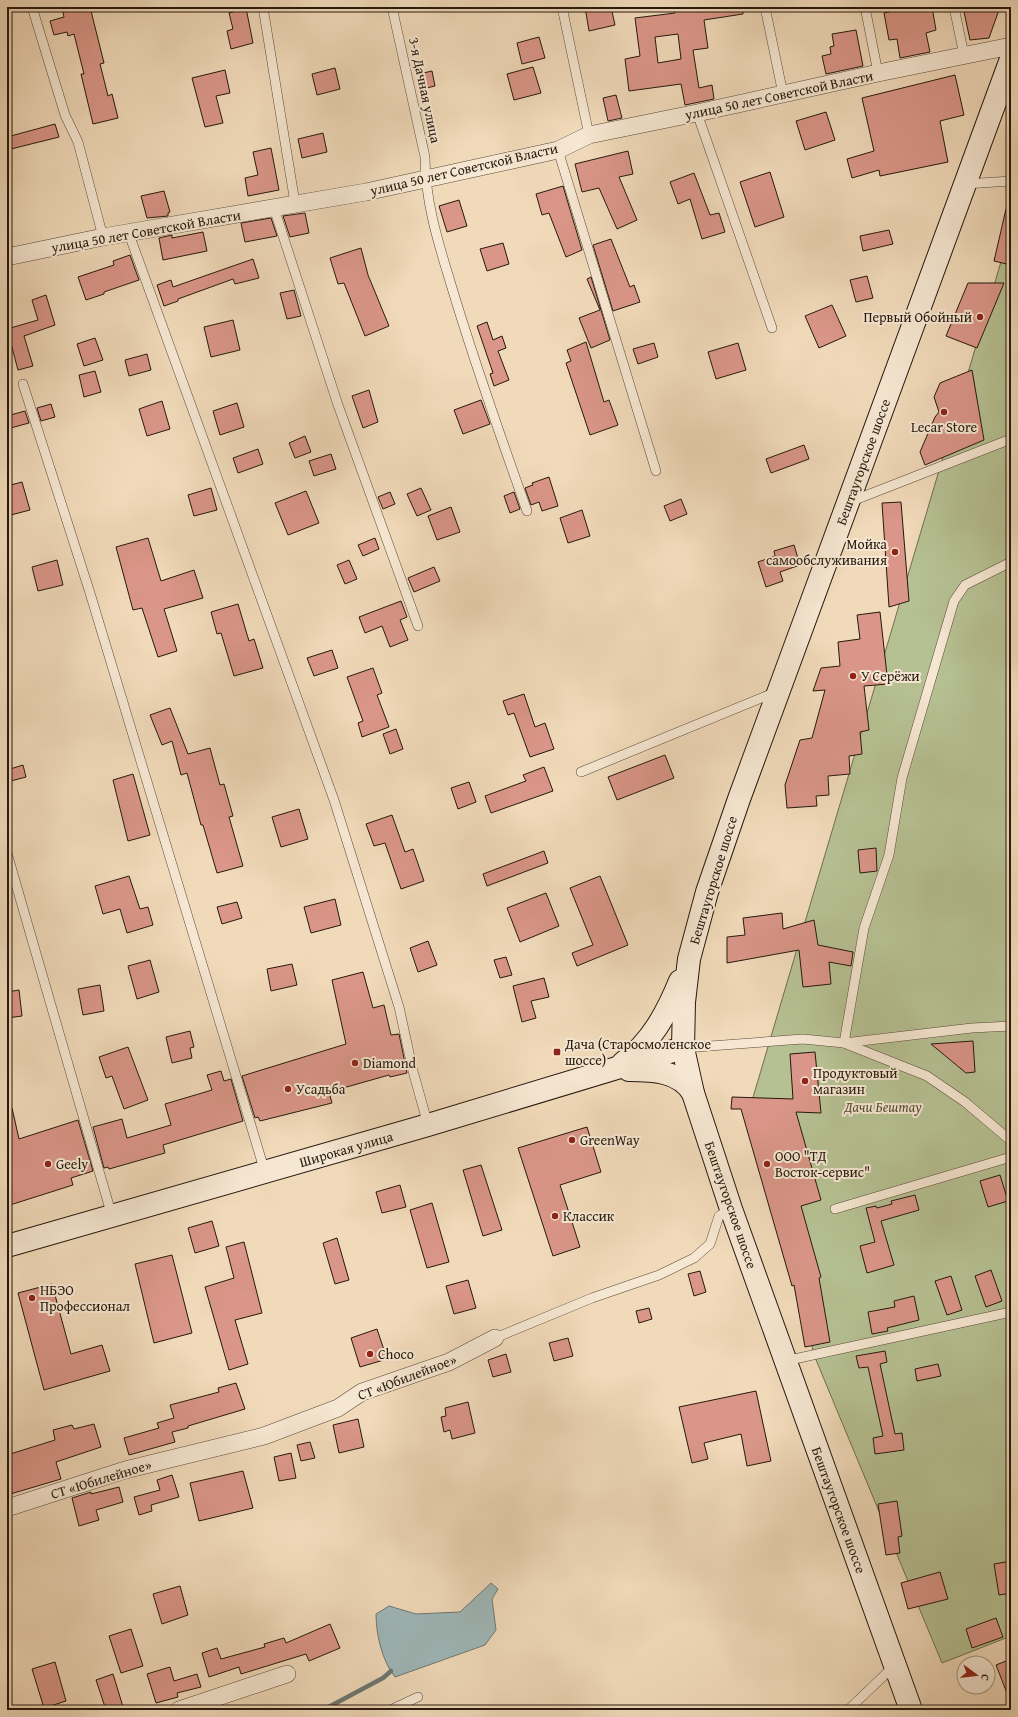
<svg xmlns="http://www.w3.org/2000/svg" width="1018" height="1717" font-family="'Gentium Book Plus',serif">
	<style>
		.green { fill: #b6c193; stroke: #6e6c50 }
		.water { fill: #9eb8b9; stroke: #6e7874 }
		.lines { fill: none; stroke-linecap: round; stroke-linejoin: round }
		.stream { stroke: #6e7874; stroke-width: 4.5 }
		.building { fill: #da9688; stroke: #25180d; fill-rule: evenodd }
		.lane-casing { stroke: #584838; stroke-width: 10 }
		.street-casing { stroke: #584838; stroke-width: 18 }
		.secondary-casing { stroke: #25180d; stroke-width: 24 }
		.lane { stroke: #f6e7d2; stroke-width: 9 }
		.street { stroke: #f6e7d2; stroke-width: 17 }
		.secondary { stroke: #f6e7d2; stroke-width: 22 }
		.poi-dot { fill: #8f2418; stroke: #f6e7d2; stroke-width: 1.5 }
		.labels { text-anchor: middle; stroke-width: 4; stroke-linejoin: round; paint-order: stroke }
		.street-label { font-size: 14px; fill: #25180d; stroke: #f6e7d2 }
		.poi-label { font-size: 14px; fill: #25180d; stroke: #f6e7d2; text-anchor: start }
		.park-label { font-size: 14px; font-style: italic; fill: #504b35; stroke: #f6e7d2 }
	</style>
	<rect width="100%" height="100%" fill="#f1daba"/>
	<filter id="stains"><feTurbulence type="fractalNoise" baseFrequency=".005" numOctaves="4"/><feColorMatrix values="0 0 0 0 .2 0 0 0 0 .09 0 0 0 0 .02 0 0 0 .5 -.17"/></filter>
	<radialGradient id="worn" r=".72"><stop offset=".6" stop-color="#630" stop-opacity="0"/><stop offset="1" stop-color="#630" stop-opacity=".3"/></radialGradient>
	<path class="green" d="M1011 228V1636L942 1663 814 1355 751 1104Z"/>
	<path class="water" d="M491 1583 498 1589 492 1599 496 1630 485 1645 395 1677C382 1661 376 1634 376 1614L389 1606 416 1614 460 1612Z"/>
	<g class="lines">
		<path class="stream" d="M323 1710 383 1678 391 1671"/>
	</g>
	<g class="building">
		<path d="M62 7H90L104 63 100 64 108 96 112 94 118 118 93 124 81 74H84L74 34 68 36 67 32 54 35 50 21 64 17Z"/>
		<path d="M585 7H611L615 25 589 31Z"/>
		<path d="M674 7H743V14L704 20 708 48 693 50 699 88 712 85 714 99 685 105 681 84 629 91 625 59 640 56 635 18 675 13ZM678 34 681 59 658 63 655 37Z"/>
		<path d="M913 7H932L936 30 926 33 930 52 900 58 897 39 889 40 884 13Z"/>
		<path d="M963 7H1000L989 38 970 40Z"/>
		<path d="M246 8 253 43 231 49 227 31 233 29 229 13Z"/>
		<path d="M856 30 863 66 826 74 822 56 831 54 830 47 834 46 832 34Z"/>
		<path d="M539 37 545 58 522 64 517 43Z"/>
		<path d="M533 67 541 93 514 100 507 74Z"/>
		<path d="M335 68 340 89 317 95 312 74Z"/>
		<path d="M225 70 230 93 216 96 223 123 205 127 192 78Z"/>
		<path d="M432 71 435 86 422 89 419 74Z"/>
		<path d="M955 75 964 115 940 121 948 162 880 176 879 170 852 178 847 159 874 151 862 98Z"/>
		<path d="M616 95 622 118 608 121 603 98Z"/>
		<path d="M826 112 835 140 805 150 796 121Z"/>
		<path d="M55 124 59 137 7 150V137Z"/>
		<path d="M323 133 327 152 302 158 298 139Z"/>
		<path d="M271 148 279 190 248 196 245 178 258 175 253 152Z"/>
		<path d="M628 151 633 174 619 177 637 220 617 229 599 188 582 192 575 164Z"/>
		<path d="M770 172 784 217 755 227 740 182Z"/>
		<path d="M694 173 710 215 719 213 725 232 702 239 690 199 678 204 670 182Z"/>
		<path d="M563 186 582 250 566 257 549 213 542 215 536 194Z"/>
		<path d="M164 191 170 212 168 213V216L147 218 141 196Z"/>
		<path d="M459 200 467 226 447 232 439 206Z"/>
		<path d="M1006 209 1011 210V265L994 261Z"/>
		<path d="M305 213 309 233 290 237 283 216Z"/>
		<path d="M271 218 277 236 245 242 241 223Z"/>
		<path d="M889 230 893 244 863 251 860 236Z"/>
		<path d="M203 232 207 251 163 260 159 238 172 235V238Z"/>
		<path d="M611 239 630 287 634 285 640 302 613 311 593 245Z"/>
		<path d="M503 243 509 264 487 271 480 249Z"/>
		<path d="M361 248 368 275 389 326 365 336 344 283 338 284 330 258Z"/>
		<path d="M130 255 139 280 104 292V294L86 300 78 277 114 265 113 261Z"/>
		<path d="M253 259 259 278 235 284 233 279 178 299V301L164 306 157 285 171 280 173 287Z"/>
		<path d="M867 276 873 298 856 302 850 280Z"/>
		<path d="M591 277 610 340 591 348 579 318 600 310 587 279Z"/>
		<path d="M968 283H1004L977 348 946 336Z"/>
		<path d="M294 290 301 316 287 319 280 293Z"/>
		<path d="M46 295 55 325 24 336 33 366 18 370 7 329 38 320 32 300Z"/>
		<path d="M832 305 846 336 819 348 805 316Z"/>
		<path d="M233 320 240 350 211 357 204 327Z"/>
		<path d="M487 322 493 340 502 336 506 348 498 351 509 380 494 386 490 374 493 373 477 326Z"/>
		<path d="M95 338 103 360 84 366 77 344Z"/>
		<path d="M586 342 604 402 609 400 618 425 590 435 566 363 571 361 567 350Z"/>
		<path d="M654 343 658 357 638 364 633 349Z"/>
		<path d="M738 343 746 370 716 379 708 352Z"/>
		<path d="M147 354 151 370 129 376 125 360Z"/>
		<path d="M972 370 984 440 925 465 920 452 935 417 939 412 934 397 940 383Z"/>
		<path d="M95 371 101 392 84 397 79 375Z"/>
		<path d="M369 390 378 422 363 428 352 396Z"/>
		<path d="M481 400 490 424 463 434 454 410Z"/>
		<path d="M162 401 170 429 147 436 139 409Z"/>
		<path d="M237 403 244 427 220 435 213 411Z"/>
		<path d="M51 404 55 417 41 421 37 408Z"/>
		<path d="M25 411 29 423 7 429V416Z"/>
		<path d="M305 436 311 452 295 458 289 443Z"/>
		<path d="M804 445 809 459 771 473 766 459Z"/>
		<path d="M258 449 263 464 238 473 233 458Z"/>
		<path d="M331 454 336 469 314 476 309 461Z"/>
		<path d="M549 477 558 506 542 511 539 502 531 505 525 488 533 485 532 483Z"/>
		<path d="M22 482 30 510 7 516V486Z"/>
		<path d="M211 488 217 510 194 516 188 495Z"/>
		<path d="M421 488 431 510 417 516 407 494Z"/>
		<path d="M306 491 319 523 288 535 275 503Z"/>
		<path d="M390 492 395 504 383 509 378 497Z"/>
		<path d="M514 492 520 509 510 513 504 496Z"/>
		<path d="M681 499 687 514 670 521 664 506Z"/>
		<path d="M901 502 909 601 889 607 882 503Z"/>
		<path d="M451 507 460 532 437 540 428 516Z"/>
		<path d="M582 510 590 536 568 543 560 518Z"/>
		<path d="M148 538 161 581 194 570 203 598 164 609 177 651 158 657 142 608 133 610 116 547Z"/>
		<path d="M375 538 379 549 363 556 358 545Z"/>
		<path d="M794 545 800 565 780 572 783 581 766 587 758 562 775 556 774 551Z"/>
		<path d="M57 560 63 585 38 591 32 567Z"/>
		<path d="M349 560 357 579 345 584 337 565Z"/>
		<path d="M434 567 440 581 414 592 408 578Z"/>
		<path d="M401 601 407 617 400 620 408 640 390 647 382 626 365 633 359 617Z"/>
		<path d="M238 604 249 641 254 639 263 668 234 676 221 633 217 634 211 612Z"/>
		<path d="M880 612 888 684 864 686 869 730 860 732 862 754 849 756 850 774 828 776 829 795 816 796 817 806 787 808 785 785 800 740 812 738 825 690 813 691 821 668 840 666 838 642 860 639 857 615Z"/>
		<path d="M332 650 338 668 314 676 307 658Z"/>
		<path d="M373 668 382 693 377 695 389 727 362 737 358 723 363 721 347 677Z"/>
		<path d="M524 694 535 727 545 723 554 749 530 757 514 713 508 715 503 701Z"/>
		<path d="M170 708 188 754 210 748 220 785 224 784 233 816 229 817 243 866 217 873 203 825H201L187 773 181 775 172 741 162 745 150 715Z"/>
		<path d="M396 729 403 749 390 754 383 734Z"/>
		<path d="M665 755 674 778 617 800 608 777Z"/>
		<path d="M23 765 26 777 7 782V770Z"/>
		<path d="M544 767 553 791 491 813 485 796 526 781 523 775Z"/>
		<path d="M133 774 150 835 128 841 113 780Z"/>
		<path d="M469 782 476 802 458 809 451 788Z"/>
		<path d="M299 809 308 839 281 847 272 817Z"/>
		<path d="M392 815 405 852 413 849 424 881 401 889 385 843 374 846 366 824Z"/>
		<path d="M876 848 877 871 860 873 858 850Z"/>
		<path d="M544 851 548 863 487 886 483 874Z"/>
		<path d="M129 876 140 909 148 907 153 925 127 933 120 909 103 914 95 886Z"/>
		<path d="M600 876 628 945 577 966 572 953 593 945 570 888Z"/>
		<path d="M546 893 559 926 520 942 507 908Z"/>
		<path d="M335 899 341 925 311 933 304 907Z"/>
		<path d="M237 902 242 918 222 924 217 907Z"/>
		<path d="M782 913 783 929 814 920 818 945 853 952 851 966 829 962 831 984 803 987 799 950 727 963V937L745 935 743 918Z"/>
		<path d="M428 941 437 965 418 972 410 948Z"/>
		<path d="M506 957 512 975 500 978 494 960Z"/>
		<path d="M150 960 159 992 137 999 128 966Z"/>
		<path d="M292 964 297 985 271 991 267 969Z"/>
		<path d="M363 972 373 1008 384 1005 391 1035 399 1034 407 1073 390 1077 389 1075 329 1092 332 1103 260 1121 258 1117 255 1118 242 1076 346 1044 332 980Z"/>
		<path d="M544 978 549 997 531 1001 536 1018 522 1022 513 986Z"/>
		<path d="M100 985 104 1011 83 1015 78 989Z"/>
		<path d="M19 990 22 1016 7 1018V992Z"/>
		<path d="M190 1031 194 1047 190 1048 192 1058 172 1063 166 1037Z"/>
		<path d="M973 1041 975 1072 966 1073 931 1044Z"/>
		<path d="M128 1047 148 1100 124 1109 112 1076 106 1078 99 1057Z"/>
		<path d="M815 1052 821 1113 796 1112 821 1200 801 1206 821 1277 819 1278 830 1342 805 1347 794 1285 792 1286 741 1109H731L732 1097 793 1099 790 1054Z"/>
		<path d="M221 1071 224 1081 231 1079 243 1121 163 1145 165 1153 109 1169 108 1167 104 1168 93 1127 122 1119 127 1138 171 1125 165 1104 212 1090 207 1075Z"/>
		<path d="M7 1108H12L19 1139 78 1120 93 1171 71 1178 73 1185 10 1205 7 1196Z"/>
		<path d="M587 1127 601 1172 560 1185 580 1247 553 1256 518 1148Z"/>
		<path d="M481 1165 502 1230 483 1236 463 1170Z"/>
		<path d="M1000 1175 1008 1201 988 1207 980 1181Z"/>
		<path d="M400 1185 406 1207 382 1213 376 1192Z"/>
		<path d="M915 1195 919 1210 881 1221 894 1265 867 1273 860 1246 875 1242 866 1208 876 1206 877 1208 892 1204 891 1201Z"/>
		<path d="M432 1203 449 1262 427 1268 410 1210Z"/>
		<path d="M212 1221 219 1246 195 1253 188 1228Z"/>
		<path d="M337 1238 349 1280 335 1284 323 1243Z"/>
		<path d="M244 1242 262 1313 235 1320 248 1364 229 1370 205 1287 234 1278 226 1247Z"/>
		<path d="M172 1255 192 1333 154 1343 135 1264Z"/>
		<path d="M991 1270 1002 1301 986 1307 975 1276Z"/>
		<path d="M700 1271 706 1292 694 1296 688 1274Z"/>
		<path d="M951 1276 962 1310 947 1315 935 1281Z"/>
		<path d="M468 1280 476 1308 454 1314 446 1286Z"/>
		<path d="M52 1284 71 1354 102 1345 110 1371 44 1390 18 1293Z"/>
		<path d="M914 1296 919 1320 887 1328 888 1331 872 1334 868 1312 895 1307 894 1301Z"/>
		<path d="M649 1308 652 1319 639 1323 636 1311Z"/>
		<path d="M377 1329 387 1359 360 1367 351 1338Z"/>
		<path d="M568 1338 573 1356 554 1361 549 1343Z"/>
		<path d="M885 1351 887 1362 880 1364 895 1434 902 1433 904 1450 875 1454 873 1438 883 1436 868 1367 859 1368 856 1356Z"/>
		<path d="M506 1354 511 1372 493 1377 488 1360Z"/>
		<path d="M938 1364 941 1376 917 1381 915 1369Z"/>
		<path d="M236 1383 245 1409 188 1426V1428L172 1432 175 1442 129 1455 124 1438 159 1428 157 1423 174 1418 170 1405 219 1392 218 1388Z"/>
		<path d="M756 1391 771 1461 747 1466 741 1434 704 1443 708 1459 692 1463 679 1407Z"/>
		<path d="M468 1402 475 1433 452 1439 450 1430 444 1432 441 1417 446 1416 445 1408Z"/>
		<path d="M358 1419 364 1447 339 1453 333 1425Z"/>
		<path d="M94 1424 101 1447 56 1462 61 1479 7 1495V1455L55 1440 53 1430 72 1425 74 1429Z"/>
		<path d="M310 1442 315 1458 301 1461 297 1445Z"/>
		<path d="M291 1453 296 1478 279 1481 274 1457Z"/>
		<path d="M243 1471 253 1508 199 1521 190 1483Z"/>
		<path d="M172 1475 179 1497 151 1505 152 1511 139 1515 134 1497 160 1490 157 1480Z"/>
		<path d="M119 1487 123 1502 96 1510 99 1520 79 1526 72 1498 91 1492V1494Z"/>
		<path d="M897 1501 902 1536 898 1537 900 1553 886 1555 878 1504Z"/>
		<path d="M1011 1561V1593L999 1595 994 1564Z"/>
		<path d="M940 1572 948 1599 908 1609 901 1583Z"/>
		<path d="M180 1586 188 1615 162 1624 153 1594Z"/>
		<path d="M996 1618 1003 1637 972 1648 966 1629Z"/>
		<path d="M330 1624 340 1648 309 1661 306 1654 241 1674 239 1667 209 1677 202 1653 217 1648 221 1659 265 1647 264 1644 284 1638 286 1643Z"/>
		<path d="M131 1629 143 1666 121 1673 109 1636Z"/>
		<path d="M1011 1659V1701H1010L996 1665Z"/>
		<path d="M55 1662 66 1701 44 1708 32 1669Z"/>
		<path d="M170 1667 174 1681 197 1674 201 1687 177 1693 178 1697 156 1703 147 1674Z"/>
		<path d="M113 1674 124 1710H106L96 1680Z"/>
	</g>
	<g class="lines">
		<defs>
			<g id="lane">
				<path d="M32 7 65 115 78 142 103 237"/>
				<path d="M263 7 295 203"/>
				<path d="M392 7 425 157C425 207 442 254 456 301 478 372 502 441 527 511"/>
				<path d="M562 7 589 135"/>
				<path d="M765 7 783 94"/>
				<path d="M865 7 878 73"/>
				<path d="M954 7 964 55"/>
				<path d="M697 113 772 328"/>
				<path d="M558 150 656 471"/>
				<path d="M965 184 1011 181"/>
				<path d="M274 208 338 405 418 626"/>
				<path d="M129 234 334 800 399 1007 413 1071 428 1125"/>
				<path d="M23 384 90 593 265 1172"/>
				<path d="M852 501 1011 439"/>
				<path d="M1011 562 965 585 954 601 902 778 889 855 864 928 844 1043 972 1028 1011 1026"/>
				<path d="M581 772 776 692"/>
				<path d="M7 853 112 1216"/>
				<path d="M683 1048 803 1039 844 1043 927 1076 965 1102 1011 1141"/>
				<path d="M835 1209 1011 1157"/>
				<path d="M495 1338 592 1298 659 1275 694 1258 710 1244 719 1216 731 1209"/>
				<path d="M785 1361 1011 1312"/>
				<path d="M390 1710 418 1697"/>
				<path d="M848 1710 894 1666"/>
			</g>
			<g id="street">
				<path d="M7 257 103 237 366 192 558 150 589 135 697 113 878 73 1011 46"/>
				<path d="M7 1508 125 1470 264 1436 338 1408 362 1392 449 1362 495 1338"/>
				<path d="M179 1710 287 1674"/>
			</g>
			<g id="secondary">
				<path d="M623 1063C651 1043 667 1013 680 981"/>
				<path d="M629 1070C653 1070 680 1071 693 1093"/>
				<path d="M7 1246 428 1125 683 1048"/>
				<path d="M911 1710 731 1209 693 1093 683 1048 684 1002 689 959 707 892 739 799 1011 59"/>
			</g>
		</defs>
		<use href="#lane" class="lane-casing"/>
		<use href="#street" class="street-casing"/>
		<use href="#secondary" class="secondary-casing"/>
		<use href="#lane" class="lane"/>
		<use href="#street" class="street"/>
		<use href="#secondary" class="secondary"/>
	</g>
	<g class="poi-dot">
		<circle cx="980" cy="317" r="4"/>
		<circle cx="944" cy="412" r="4"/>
		<circle cx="895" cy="552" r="4"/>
		<circle cx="853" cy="676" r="4"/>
		<rect x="553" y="1048" width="8" height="8" rx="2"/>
		<circle cx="355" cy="1063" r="4"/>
		<circle cx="805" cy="1081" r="4"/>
		<circle cx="288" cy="1089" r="4"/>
		<circle cx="572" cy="1140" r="4"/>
		<circle cx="48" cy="1164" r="4"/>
		<circle cx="767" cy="1164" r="4"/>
		<circle cx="555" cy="1216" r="4"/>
		<circle cx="32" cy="1298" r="4"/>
		<circle cx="370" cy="1354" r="4"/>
	</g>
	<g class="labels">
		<g class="street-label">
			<text transform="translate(425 90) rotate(78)" y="5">3-я Дачная улица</text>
			<text transform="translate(779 95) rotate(-12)" y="5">улица 50 лет Советской Власти</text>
			<text transform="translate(464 169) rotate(-13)" y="5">улица 50 лет Советской Власти</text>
			<text transform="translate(146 231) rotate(-10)" y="5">улица 50 лет Советской Власти</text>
			<text transform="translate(863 462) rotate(-70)" y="5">Бештаугорское шоссе</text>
			<text transform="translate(713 880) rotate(-73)" y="5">Бештаугорское шоссе</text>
			<text transform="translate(346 1149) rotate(-16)" y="5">Широкая улица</text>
			<text transform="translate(731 1205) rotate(71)" y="5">Бештаугорское шоссе</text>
			<text transform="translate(407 1377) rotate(-21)" y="5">СТ «Юбилейное»</text>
			<text transform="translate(101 1479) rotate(-17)" y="5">СТ «Юбилейное»</text>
			<text transform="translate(839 1510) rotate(70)" y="5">Бештаугорское шоссе</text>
		</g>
		<g class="poi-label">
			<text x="972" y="322" text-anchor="end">Первый Обойный</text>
			<text x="944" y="432" text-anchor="middle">Lecar Store</text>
			<text x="887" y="549" text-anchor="end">Мойка<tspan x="887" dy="16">самообслуживания</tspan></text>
			<text x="861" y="681">У Серёжи</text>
			<text x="565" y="1049">Дача (Старосмоленское<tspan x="565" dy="16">шоссе)</tspan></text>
			<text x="363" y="1068">Diamond</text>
			<text x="813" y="1078">Продуктовый<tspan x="813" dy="16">магазин</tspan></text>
			<text x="296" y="1094">Усадьба</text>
			<text x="580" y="1145">GreenWay</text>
			<text x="775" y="1161">ООО "ТД<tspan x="775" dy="16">Восток-сервис"</tspan></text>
			<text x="56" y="1169">Geely</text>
			<text x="563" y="1221">Классик</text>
			<text x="40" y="1295">НБЭО<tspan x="40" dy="16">Профессионал</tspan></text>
			<text x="378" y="1359">Choco</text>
		</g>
		<g class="park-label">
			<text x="883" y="1112">Дачи Бештау</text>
		</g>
	</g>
	<rect width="1018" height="1717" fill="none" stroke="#f1daba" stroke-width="24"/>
	<rect x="8" y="8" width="1002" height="1701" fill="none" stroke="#25180d" stroke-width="2"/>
	<rect x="12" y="12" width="994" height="1693" fill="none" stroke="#25180d"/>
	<g transform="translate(976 1675) rotate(105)"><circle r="19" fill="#f6e7d2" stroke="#a29483"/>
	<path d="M0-3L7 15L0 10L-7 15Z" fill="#8f2418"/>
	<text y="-6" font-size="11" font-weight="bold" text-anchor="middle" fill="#25180d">С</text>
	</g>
	<rect width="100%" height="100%" filter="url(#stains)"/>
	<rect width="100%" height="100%" fill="url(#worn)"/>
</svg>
